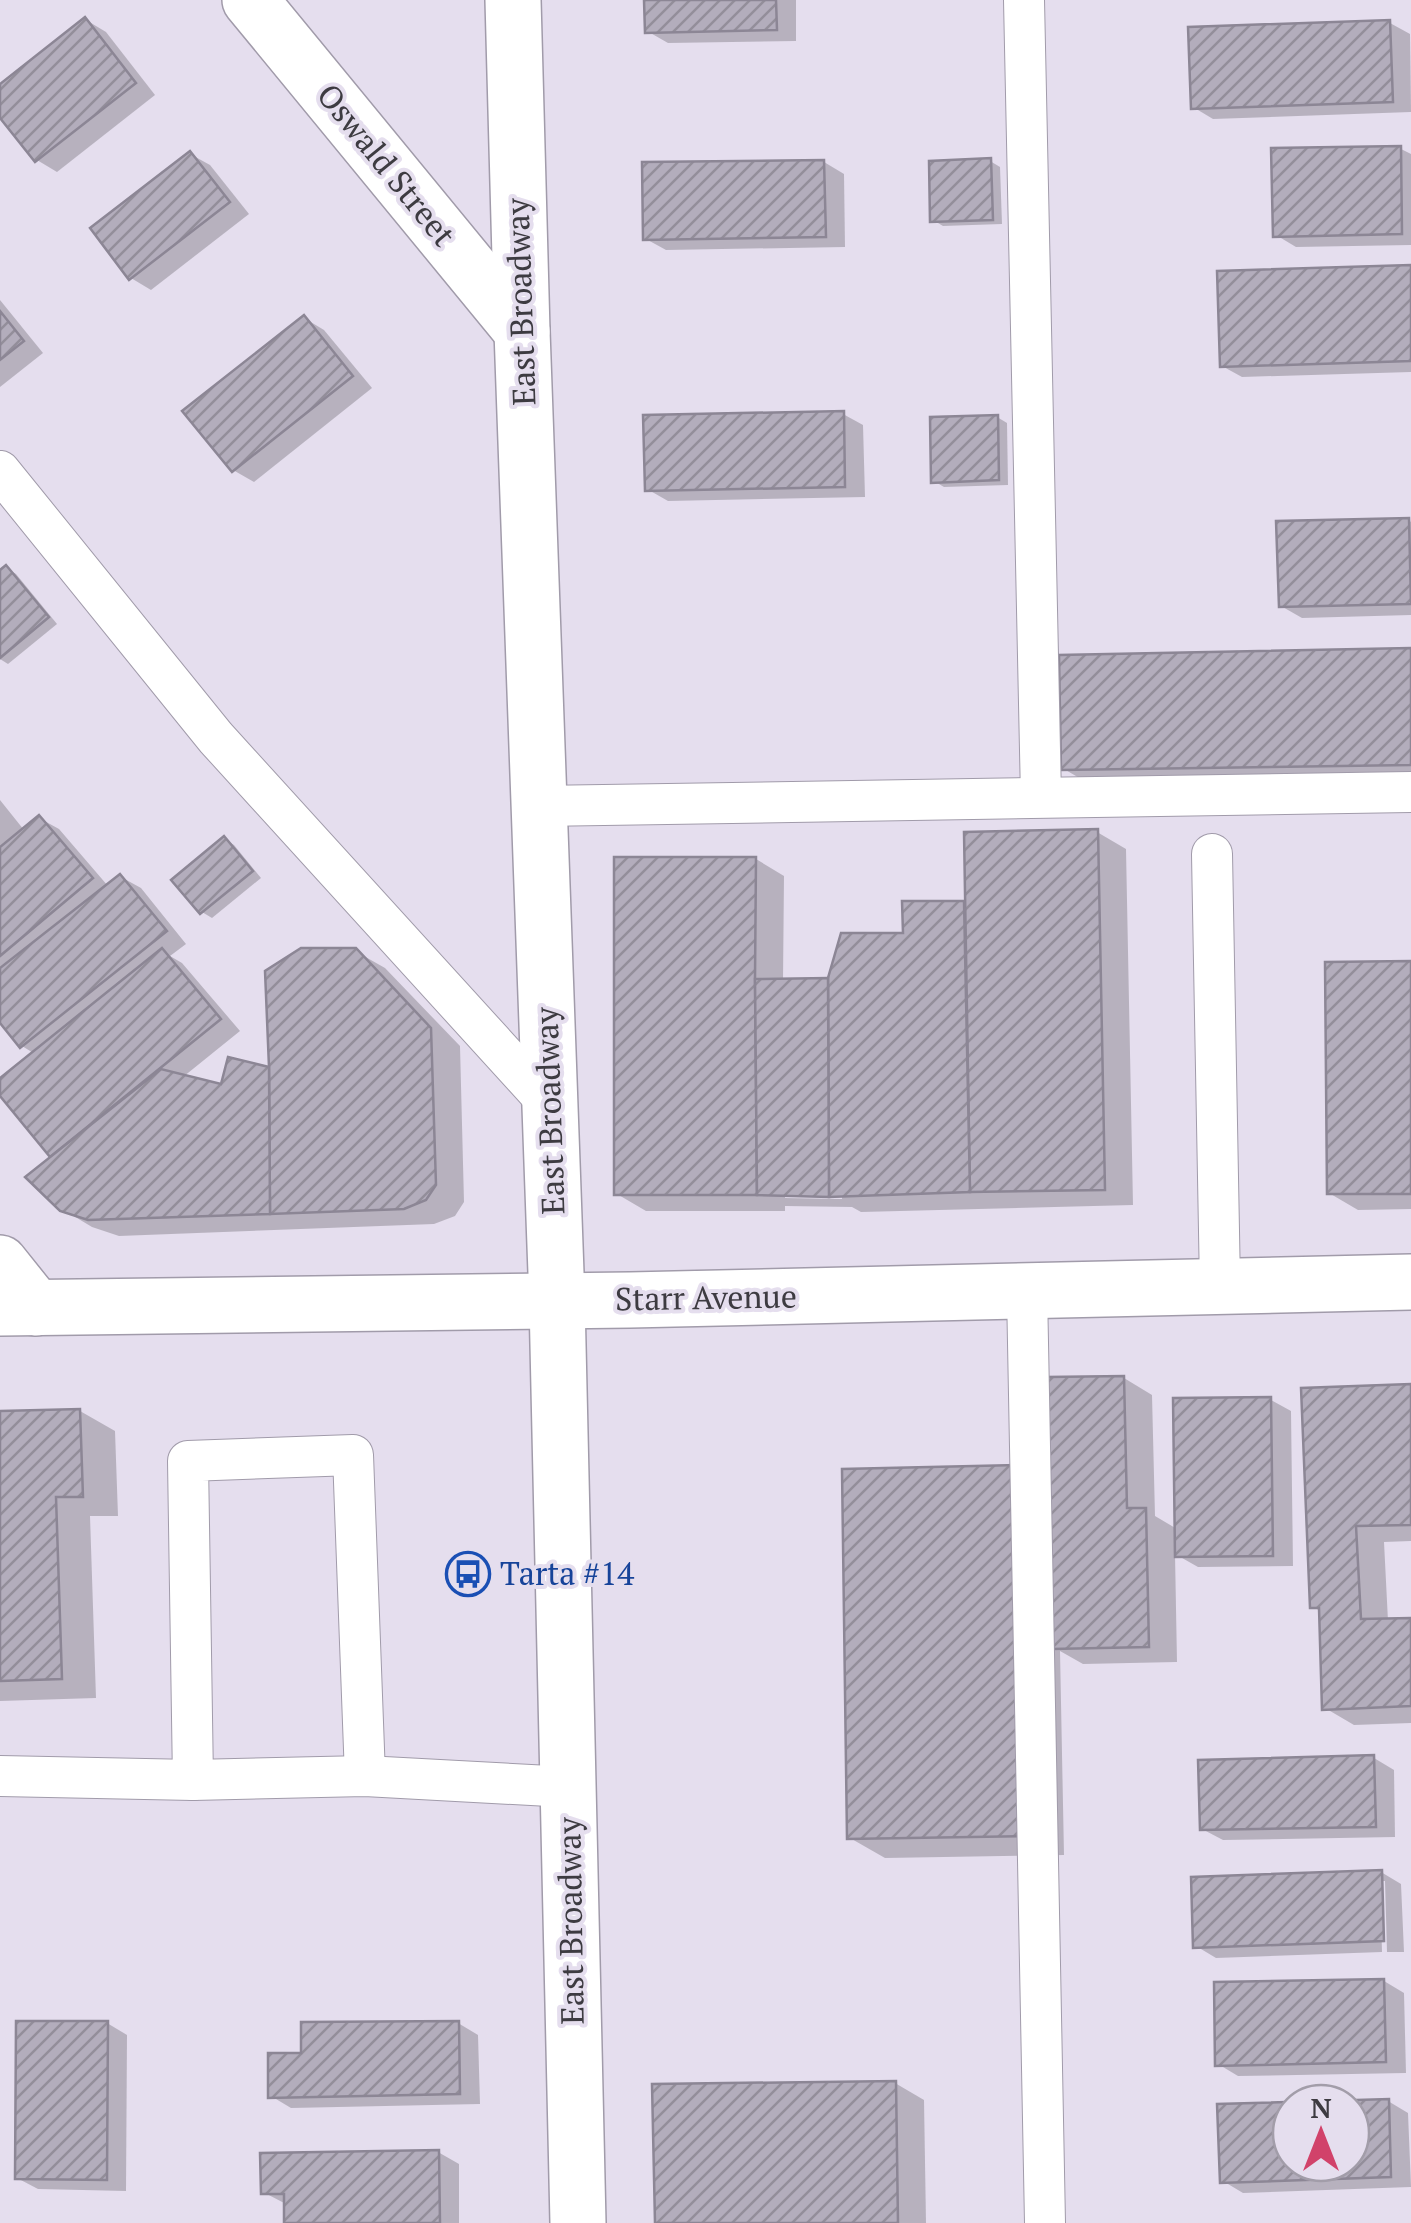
<svg xmlns="http://www.w3.org/2000/svg" width="1411" height="2223" font-family="'PT Serif',serif">
	<style>
		.shadow { fill: #0003; fill-rule: evenodd }
		.building { fill: url(#building-hatch); stroke: #8c8695; stroke-width: 2.5; fill-rule: evenodd }
		.lines { fill: none; stroke-linecap: round; stroke-linejoin: round }
		.lane-casing { stroke: #a19baa; stroke-width: 42 }
		.street-casing { stroke: #a19baa; stroke-width: 58 }
		.secondary-casing { stroke: #a19baa; stroke-width: 58 }
		.lane { stroke: #fff; stroke-width: 40 }
		.street { stroke: #fff; stroke-width: 55 }
		.secondary { stroke: #fff; stroke-width: 55 }
		.labels { text-anchor: middle; stroke-width: 8; stroke-linejoin: round; paint-order: stroke }
		.street-label { font-size: 32px; fill: #3d3b41; stroke: #e5deee }
		.transit-label { font-size: 32px; fill: #164399; stroke: #e5deee; text-anchor: start }
	</style>
	<defs>
		<pattern id="building-hatch" width="6" height="6" patternUnits="userSpaceOnUse" patternTransform="scale(2.5)"><rect width="6" height="6" fill="#b3adbc"/><path d="M-1 1l2-2M0 6l6-6M5 7l2-2" fill="none" stroke="#938e9a"/></pattern>
	</defs>
	<rect width="100%" height="100%" fill="#e5deee"/>
	<g class="shadow">
		<path d="M647 0H796V41L668 43 647 31Z"/>
		<path d="M86 20 106 32 155 95 57 172 37 160 0 114V87Z"/>
		<path d="M1390 23 1410 34 1411 112 1213 119 1193 107Z"/>
		<path d="M1401 149 1411 154V245L1296 247 1276 235Z"/>
		<path d="M190 154 210 165 249 214 151 290 131 278Z"/>
		<path d="M990 161 1000 167 1002 224 943 226 933 220Z"/>
		<path d="M824 162 844 174 845 247 666 250 646 239Z"/>
		<path d="M1411 268V372L1242 377 1222 366Z"/>
		<path d="M0 300 43 353 0 387Z"/>
		<path d="M304 318 324 330 372 388 254 482 233 470Z"/>
		<path d="M843 414 863 425 865 497 668 501 647 489Z"/>
		<path d="M997 417 1007 423 1008 485 944 487 934 481Z"/>
		<path d="M1408 520 1411 522V615L1302 618 1281 606Z"/>
		<path d="M6 568 16 574 57 624 8 664 0 659V573Z"/>
		<path d="M1411 651V781L1093 786 1064 769Z"/>
		<path d="M0 800 24 830 39 818 59 829 108 886 121 877 141 888 186 944 170 956 182 963 240 1031 183 1077 222 1087 272 1071 355 951 385 968 460 1046 464 1202 455 1216 434 1224 119 1236 92 1227 62 1209 55 1157 0 1092V1082L35 1054 22 1046 0 1019Z"/>
		<path d="M1097 832 1126 849 1133 1205 861 1212 852 1207 785 1206V1211H646L617 1194 756 859 784 876 783 981 831 980 906 935 905 903H967ZM785 1193 842 1194V1199L785 1198Z"/>
		<path d="M224 839 234 845 261 878 212 918 202 912Z"/>
		<path d="M1411 964V1209L1358 1210 1329 1193Z"/>
		<path d="M1124 1378 1152 1395 1155 1516 1177 1529 1271 1400 1291 1411 1293 1566 1198 1567 1175 1554 1177 1662 1083 1664 1060 1651 1064 1855 885 1858 850 1838 1022 1468Z"/>
		<path d="M1411 1386V1541L1384 1542 1388 1621 1411 1620V1723L1354 1725 1325 1708 1322 1612 1312 1606Z"/>
		<path d="M80 1411 115 1431 118 1516H90L96 1698 0 1701V1413Z"/>
		<path d="M1374 1758 1394 1770 1395 1837 1223 1840 1202 1829Z"/>
		<path d="M1381 1872 1401 1884 1404 1952H1387L1385 1881H1380L1382 1952 1216 1958 1196 1946Z"/>
		<path d="M1384 1981 1404 1993 1406 2073 1238 2076 1218 2064Z"/>
		<path d="M107 2023 127 2035 126 2191 38 2189 17 2178Z"/>
		<path d="M458 2023 478 2035 480 2104 291 2108 271 2096Z"/>
		<path d="M895 2083 924 2100 926 2223H657Z"/>
		<path d="M1388 2101 1408 2113 1411 2187 1243 2193 1223 2181 1291 2104V2163H1351V2103H1334Z"/>
		<path d="M438 2152 459 2164V2223H287L286 2204 263 2192Z"/>
	</g>
	<g class="building">
		<path d="M644 0H776L777 30 645 33Z"/>
		<path d="M85 17 136 83 35 162 0 118V84Z"/>
		<path d="M1390 20 1393 102 1191 109 1188 27Z"/>
		<path d="M1401 146 1402 234 1273 237 1271 148Z"/>
		<path d="M190 151 230 202 129 280 90 228Z"/>
		<path d="M991 158 993 220 930 222 929 161Z"/>
		<path d="M824 160 826 237 643 240 642 162Z"/>
		<path d="M1411 265V361L1220 367 1217 271Z"/>
		<path d="M0 311 24 341 0 360Z"/>
		<path d="M304 315 353 376 232 472 182 411Z"/>
		<path d="M844 411 845 487 645 491 643 415Z"/>
		<path d="M998 415 999 480 931 483 930 417Z"/>
		<path d="M1409 518 1411 604 1279 607 1276 521Z"/>
		<path d="M6 565 49 617 0 658V570Z"/>
		<path d="M1411 648V765L1061 770 1059 655Z"/>
		<path d="M39 815 93 878 0 956V847Z"/>
		<path d="M1098 829 1105 1190 970 1192 964 832Z"/>
		<path d="M224 836 253 871 200 914 171 880Z"/>
		<path d="M614 857H756L755 979 757 1195H614Z"/>
		<path d="M120 874 167 931 20 1048 0 1023V968Z"/>
		<path d="M902 901H964L970 1192 829 1197 828 978 841 933H903Z"/>
		<path d="M162 948 221 1019 50 1157 0 1096V1078Z"/>
		<path d="M301 948H356L431 1028 436 1185 426 1200 404 1209 270 1214 269 1067 265 971Z"/>
		<path d="M1411 961V1194H1327L1325 962Z"/>
		<path d="M828 978 829 1197 757 1195 755 979Z"/>
		<path d="M228 1057 269 1067 270 1214 88 1220 60 1211 25 1177 161 1069 221 1084Z"/>
		<path d="M1124 1376 1127 1508H1146L1149 1647 1052 1649 1047 1377Z"/>
		<path d="M1411 1384V1525L1356 1526 1361 1619 1411 1618V1706L1322 1710 1319 1608H1310L1301 1388Z"/>
		<path d="M1271 1397 1273 1556 1175 1557 1173 1398Z"/>
		<path d="M80 1409 83 1497H56L62 1679 0 1681V1411Z"/>
		<path d="M1023 1465 1029 1836 847 1839 842 1469Z"/>
		<path d="M1374 1755 1376 1827 1200 1830 1198 1760Z"/>
		<path d="M1382 1870 1384 1941 1193 1948 1191 1877Z"/>
		<path d="M1384 1979 1386 2062 1215 2066 1214 1982Z"/>
		<path d="M16 2021H108L107 2180 15 2179Z"/>
		<path d="M459 2021 460 2094 268 2098V2053H301V2022Z"/>
		<path d="M896 2081 898 2223H655L652 2084Z"/>
		<path d="M1389 2099 1391 2177 1220 2183 1217 2104ZM1291 2103H1351V2163H1291Z"/>
		<path d="M439 2150 440 2223H284V2194H261L260 2153Z"/>
	</g>
	<g class="lines">
		<defs>
			<g id="lane">
				<path d="M1024 0 1041 797"/>
				<path d="M0 471 216 738 550 1105"/>
				<path d="M539 806 1411 792"/>
				<path d="M1212 854 1220 1285"/>
				<path d="M1027 1291 1045 2223"/>
				<path d="M0 1776 193 1780 365 1776 568 1787"/>
				<path d="M193 1780 188 1461 353 1455 365 1776"/>
			</g>
			<g id="street">
				<path d="M250 0 522 331"/>
				<path d="M0 1263 36 1308"/>
			</g>
			<g id="secondary">
				<path d="M513 0 522 331 557 1301 578 2223"/>
				<path d="M0 1308 630 1300 1411 1282"/>
			</g>
		</defs>
		<use href="#lane" class="lane-casing"/>
		<use href="#street" class="street-casing"/>
		<use href="#secondary" class="secondary-casing"/>
		<use href="#lane" class="lane"/>
		<use href="#street" class="street"/>
		<use href="#secondary" class="secondary"/>
	</g>
	<defs>
		<symbol id="bus-ring" viewBox="-11 -11 22 22"><circle r="9.5" fill="#e5deee" stroke="#1a4fb4" stroke-width="1.5"/><path d="M-5-6H5V4H4V6H2V4H-2V6H-4V4H-5ZM-3.5-4V0h7V-4ZM-3.5 1.2v1.5H-2V1.2ZM2 1.2v1.5H3.5V1.2Z" fill="#1a4fb4"/></symbol>
	</defs>
	<g fill-rule="evenodd">
		<use href="#bus-ring" x="443" y="1549" width="50" height="50"/>
	</g>
	<g class="labels">
		<g class="street-label">
			<text transform="translate(386 165) rotate(51)" y="11">Oswald Street</text>
			<text transform="translate(521 302) rotate(-92)" y="11">East Broadway</text>
			<text transform="translate(550 1111) rotate(-92)" y="11">East Broadway</text>
			<text transform="translate(706 1298) rotate(-1)" y="11">Starr Avenue</text>
			<text transform="translate(571 1921) rotate(-91)" y="11">East Broadway</text>
		</g>
		<g class="transit-label">
			<text x="500" y="1585">Tarta #14</text>
		</g>
	</g>
	<g transform="translate(1321 2133)"><circle r="48" fill="#e5deee" stroke="#a29da9" stroke-width="2.5"/>
	<path d="M0-8L18 38L0 25L-18 38Z" fill="#d1426a"/>
	<text y="-15" font-size="28" font-weight="bold" text-anchor="middle" fill="#3d3b41">N</text>
	</g>
</svg>
